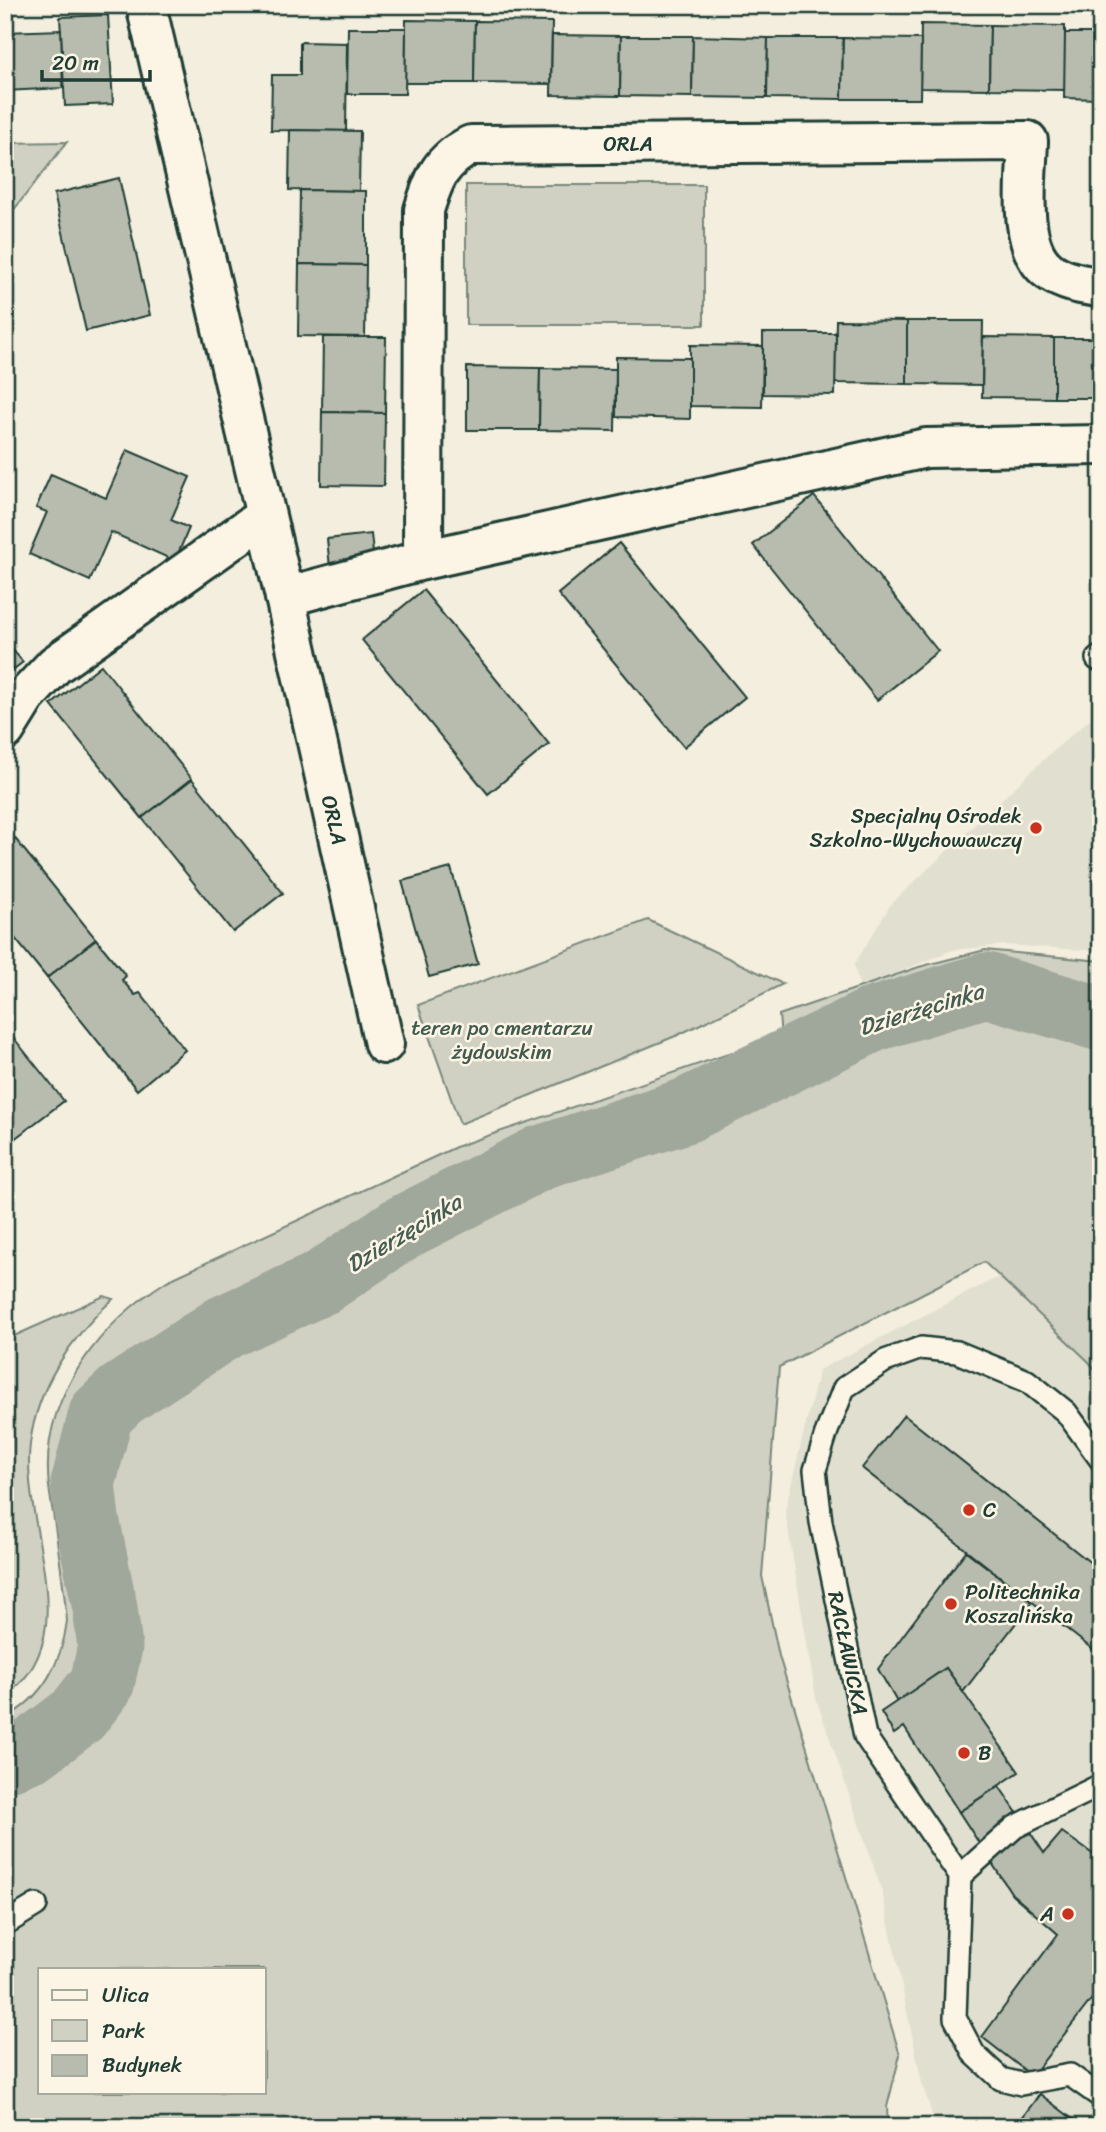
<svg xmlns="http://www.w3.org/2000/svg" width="1106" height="2132" font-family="Sriracha,sans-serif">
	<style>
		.built { fill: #e1dfd0 }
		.green { fill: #d0d1c2; stroke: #78877b; stroke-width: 2; fill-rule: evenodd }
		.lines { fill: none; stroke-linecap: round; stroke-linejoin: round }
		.river { stroke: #a0a89b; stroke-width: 65 }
		.building { fill: #b8bcae; stroke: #1f3d34; stroke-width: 2 }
		.lane-casing { stroke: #1f3d34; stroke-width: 26 }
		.street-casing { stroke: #1f3d34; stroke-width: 44 }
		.lane { stroke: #fcf5e5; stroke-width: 21 }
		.street { stroke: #fcf5e5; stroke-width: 38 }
		.poi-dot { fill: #c8321e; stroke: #fcf5e5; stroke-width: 2.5 }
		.labels { text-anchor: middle; stroke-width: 5; stroke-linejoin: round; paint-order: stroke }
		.street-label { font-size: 21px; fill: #1f3d34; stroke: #fcf5e5 }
		.poi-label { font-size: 21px; fill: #1f3d34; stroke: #fcf5e5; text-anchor: start }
		.park-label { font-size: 21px; fill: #425b50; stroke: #fcf5e5 }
		.water-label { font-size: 23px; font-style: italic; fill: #465d53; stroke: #fcf5e5 }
	</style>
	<rect width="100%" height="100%" fill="#f3eede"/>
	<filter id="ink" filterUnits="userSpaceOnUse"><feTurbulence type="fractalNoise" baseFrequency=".0143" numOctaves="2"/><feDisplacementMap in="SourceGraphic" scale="14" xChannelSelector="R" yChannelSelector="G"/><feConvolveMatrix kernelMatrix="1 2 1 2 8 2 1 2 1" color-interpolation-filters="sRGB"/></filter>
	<g filter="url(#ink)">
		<g class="built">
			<path d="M1101 710V951L1004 945 952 950 860 988 854 965 891 904 1053 751Z"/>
			<path d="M1101 1236V2127H936L922 2083 882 1891 816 1698 785 1510 819 1370 990 1281Z"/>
		</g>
		<g class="green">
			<path d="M67 142 5 221V143Z"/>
			<rect x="466" y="185" width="238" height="140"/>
			<path d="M648 920 783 984 678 1035 460 1124 418 1005Z"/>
			<path d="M985 950 1101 961V1376L1088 1361 984 1262 779 1367 762 1576 779 1656 900 2055 887 2107 888 2127H5V1718C43 1698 62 1662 67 1621 64 1587 59 1554 54 1520 52 1505 48 1488 48 1472 45 1393 102 1322 167 1281L458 1146 781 1036 779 1015 919 967ZM40 1969H264V2092H40Z"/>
			<path d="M104 1296 113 1299C71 1337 37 1387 30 1444 20 1525 88 1638 5 1696V1340Z"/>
		</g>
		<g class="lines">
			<path class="river" d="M5 1760 32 1750 78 1715 102 1684 110 1647 105 1608 87 1519 83 1484 101 1414 121 1395 225 1327 321 1283 402 1228 540 1158 685 1111 872 1020 986 985 1101 1019"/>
		</g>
		<g class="building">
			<path d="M108 15 113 104 65 106 60 17Z"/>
			<path d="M406 20 475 21 474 83H405Z"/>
			<path d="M475 21 552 22 551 84 474 83Z"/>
			<path d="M921 24 990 25 989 89 920 88Z"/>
			<path d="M990 25 1065 26V90L989 89Z"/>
			<path d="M348 28H406L405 94H347Z"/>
			<path d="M61 30 63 88 5 91V32Z"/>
			<path d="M1065 33H1101V99L1064 98Z"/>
			<path d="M552 35 621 36 620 96 551 95Z"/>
			<path d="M621 36H693L692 97 620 96Z"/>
			<path d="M693 36 768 38 767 98 692 97Z"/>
			<path d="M768 38H843L842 99 767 98Z"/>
			<path d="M843 38 921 39 920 99H842Z"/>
			<path d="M300 42 347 43 346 131 271 130 272 75H300Z"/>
			<path d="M290 130 360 131 359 191 289 190Z"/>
			<path d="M119 178 150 315 86 331 54 194Z"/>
			<path d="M300 190 366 191V265L299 264Z"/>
			<path d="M299 264 366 265 365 337 298 336Z"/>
			<path d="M836 320 907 321V384L835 383Z"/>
			<path d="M907 321H983L982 385 907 384Z"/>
			<path d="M763 333H836L835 395 763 394Z"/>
			<path d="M323 337H386L385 413 322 412Z"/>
			<path d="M983 337 1054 338V398L982 397Z"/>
			<rect x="1054" y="338" width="47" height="60"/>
			<path d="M690 345 763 346 762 407 690 406Z"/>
			<path d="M616 357 690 358V419L616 417Z"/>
			<path d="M467 367 540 368 539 430H467Z"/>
			<path d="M540 368 616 369 615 431 539 430Z"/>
			<path d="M322 412 385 413 384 486 321 485Z"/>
			<path d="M127 450 190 477 171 520 189 528 175 561 111 532 90 581 29 554 47 512 36 508 51 474 106 498Z"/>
			<path d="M814 496 938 651 877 700 753 545Z"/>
			<path d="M371 534 374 562 330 567 327 539Z"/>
			<path d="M619 543 745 697 684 747 558 594Z"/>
			<path d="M423 590 549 744 488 794 362 640Z"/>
			<path d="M5 640 23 662 5 676Z"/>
			<path d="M101 665 192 779 142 818 51 705Z"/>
			<path d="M192 779 283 893 233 932 142 818Z"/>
			<path d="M5 826 96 939 47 978 5 926Z"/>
			<path d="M451 868 478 964 429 977 402 881Z"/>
			<path d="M96 939 126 976 122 980 135 995 140 993 185 1050 137 1090 47 978Z"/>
			<path d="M5 1027 64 1101 5 1146Z"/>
			<path d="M904 1415 1101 1571V1656L862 1468Z"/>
			<path d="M966 1551 1032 1602 963 1692 946 1668 897 1702 878 1669Z"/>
			<path d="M946 1668 1019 1772 959 1812 904 1727 894 1734 881 1712Z"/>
			<path d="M999 1786 1044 1853 1062 1832 1101 1860V1987L1032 2076 982 2037 1058 1934 1012 1894 959 1812Z"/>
			<path d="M1040 2094 1083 2127H1015Z"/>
		</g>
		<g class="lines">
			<defs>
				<g id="lane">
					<path d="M1097 659 1101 656"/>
					<path d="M1101 1460 1066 1412 1027 1381 957 1352 921 1348 885 1361 844 1388 827 1431 815 1470 821 1522 865 1736 960 1876 955 2018 974 2054 1001 2079 1021 2084 1070 2075 1101 2097"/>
					<path d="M960 1876 1015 1827 1101 1785"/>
					<path d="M5 1924 36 1905"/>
				</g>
				<g id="street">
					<path d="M146 5 285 597 384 1044"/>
					<path d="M423 560 424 210C434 178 440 161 471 145L1028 141C1027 177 1016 247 1049 271 1064 282 1083 285 1101 287"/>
					<path d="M285 597 423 560 926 448 1101 445"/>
					<path d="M5 730 26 696 55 665 265 516"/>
				</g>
			</defs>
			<use href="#lane" class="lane-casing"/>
			<use href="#street" class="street-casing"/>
			<use href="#lane" class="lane"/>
			<use href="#street" class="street"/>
		</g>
	</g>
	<g class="poi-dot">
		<circle cx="1036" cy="828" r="7"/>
		<circle cx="969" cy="1510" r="7"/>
		<circle cx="951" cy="1604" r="7"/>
		<circle cx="964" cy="1753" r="7"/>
		<circle cx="1068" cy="1914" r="7"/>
	</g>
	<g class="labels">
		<g class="street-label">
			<text x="628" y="151">ORLA</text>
			<text transform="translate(334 820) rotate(77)" y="7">ORLA</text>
			<text transform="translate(848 1653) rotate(78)" y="7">RACŁAWICKA</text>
		</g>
		<g class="poi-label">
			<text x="1022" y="823" text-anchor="end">Specjalny Ośrodek<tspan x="1022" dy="24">Szkolno-Wychowawczy</tspan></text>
			<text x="983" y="1517">C</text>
			<text x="965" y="1599">Politechnika<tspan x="965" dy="24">Koszalińska</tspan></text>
			<text x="978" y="1760">B</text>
			<text x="1054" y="1921" text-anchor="end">A</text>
		</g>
		<g class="park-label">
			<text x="502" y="1035">teren po cmentarzu<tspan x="502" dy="24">żydowskim</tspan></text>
		</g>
		<g class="water-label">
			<text transform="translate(921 1009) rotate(-17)" y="8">Dzierżęcinka</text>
			<text transform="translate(404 1233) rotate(-31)" y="8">Dzierżęcinka</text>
		</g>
	</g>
	<rect width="1106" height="2132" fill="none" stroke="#fcf5e5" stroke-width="28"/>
	<rect x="14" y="14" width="1078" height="2104" fill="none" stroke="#1f3d34" stroke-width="2.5" filter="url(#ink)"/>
	<rect x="38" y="1968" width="228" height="126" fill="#fcf5e5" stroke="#a4ab9e" stroke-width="2"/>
	<rect x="52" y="1990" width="35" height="10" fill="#fcf5e5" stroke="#a4ab9e" stroke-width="2"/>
	<text x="102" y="2002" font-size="21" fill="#1f3d34">Ulica</text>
	<rect x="52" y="2020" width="35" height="21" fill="#d0d1c2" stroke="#a4ab9e" stroke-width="2"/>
	<text x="102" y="2038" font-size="21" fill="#1f3d34">Park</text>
	<rect x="52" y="2055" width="35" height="21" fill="#b8bcae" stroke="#a4ab9e" stroke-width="2"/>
	<text x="102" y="2072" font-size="21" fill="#1f3d34">Budynek</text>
	<path d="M42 70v10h108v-10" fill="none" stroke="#1f3d34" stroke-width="3.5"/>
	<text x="52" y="70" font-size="21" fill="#1f3d34" stroke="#fcf5e5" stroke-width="5" paint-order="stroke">20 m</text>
</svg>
